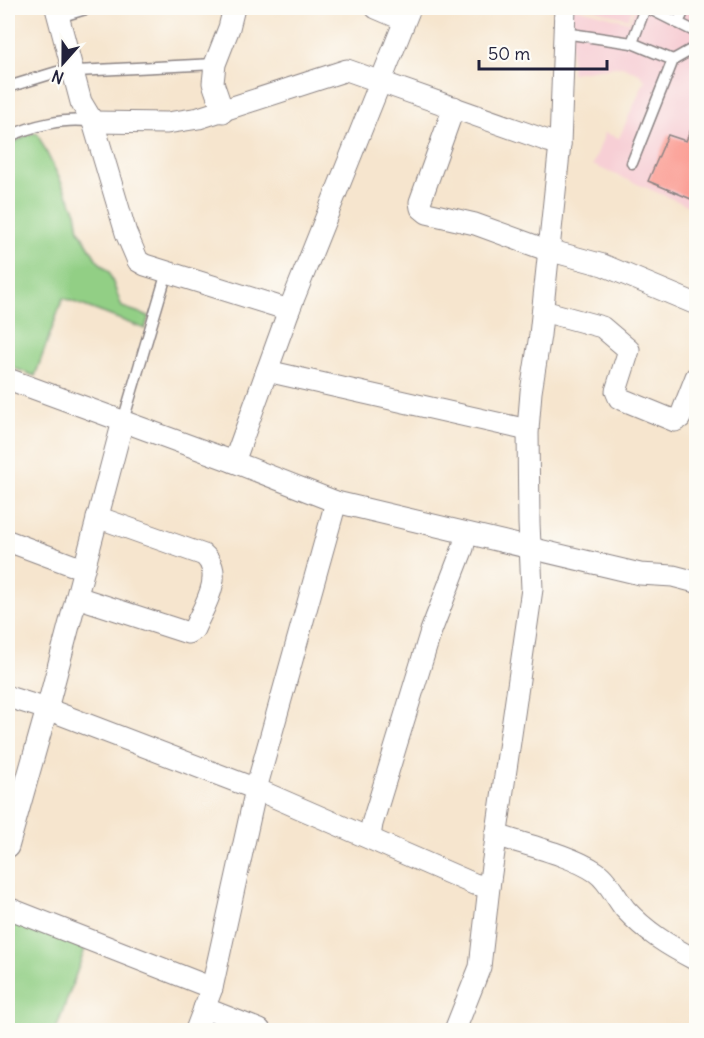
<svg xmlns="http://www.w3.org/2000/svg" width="704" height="1038" font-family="Delius,sans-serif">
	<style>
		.built { fill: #f7cfd5 }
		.green { fill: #92cf85; stroke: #5a7860; stroke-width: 1.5 }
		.building { fill: #fba097 }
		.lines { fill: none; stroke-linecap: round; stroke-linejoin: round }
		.service-casing { stroke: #8c8484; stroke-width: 13 }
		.minor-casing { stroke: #8c8484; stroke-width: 23 }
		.service { stroke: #fff; stroke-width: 10 }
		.minor { stroke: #fff; stroke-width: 21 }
	</style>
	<rect width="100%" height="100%" fill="#fdfcf7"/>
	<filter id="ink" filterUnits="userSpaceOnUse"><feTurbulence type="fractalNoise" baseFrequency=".0167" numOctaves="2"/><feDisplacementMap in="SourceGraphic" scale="12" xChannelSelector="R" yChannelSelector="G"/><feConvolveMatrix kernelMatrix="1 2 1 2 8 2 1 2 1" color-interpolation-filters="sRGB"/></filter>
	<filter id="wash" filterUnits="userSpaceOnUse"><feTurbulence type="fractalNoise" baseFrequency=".008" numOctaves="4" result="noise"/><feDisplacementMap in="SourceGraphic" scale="24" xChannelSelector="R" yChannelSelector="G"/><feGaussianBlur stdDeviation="1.35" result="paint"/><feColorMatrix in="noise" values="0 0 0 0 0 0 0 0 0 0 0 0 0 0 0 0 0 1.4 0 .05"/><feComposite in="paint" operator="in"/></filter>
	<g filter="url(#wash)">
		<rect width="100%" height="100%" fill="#f6e5ce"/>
		<g class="built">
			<path d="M571 8H578L629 22 635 8H696V209L593 165 605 133 619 138 645 80 638 73 622 66 571 73Z"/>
			<path d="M589 8H633L628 19Z"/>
		</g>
		<g class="green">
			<path d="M37 133 76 212 79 230 97 260 109 272 122 307 149 316 145 329 63 298 35 376 8 366V146L29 134Z"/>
			<path d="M8 915 85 949 56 1030H8Z"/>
		</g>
		<g id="blocks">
			<path class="building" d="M696 117V201L648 181 668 135 686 141Z"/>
		</g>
	</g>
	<g filter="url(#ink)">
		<use href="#blocks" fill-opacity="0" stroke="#8c8484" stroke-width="1.5"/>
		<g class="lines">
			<defs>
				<g id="service">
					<path d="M648 8 678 23"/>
					<path d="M685 8 678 23 696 32"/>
					<path d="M59 17 89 8"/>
					<path d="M564 33 632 43 645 8"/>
					<path d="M632 43 673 60 632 163"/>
					<path d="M673 60 696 47"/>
					<path d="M8 87 57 72 215 64"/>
					<path d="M8 137C30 126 67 117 91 122"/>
					<path d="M123 421 167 272"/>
				</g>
				<g id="minor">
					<path d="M56 8 81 102 93 122 126 233 138 261 145 265 289 310"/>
					<path d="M376 8 404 20"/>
					<path d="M454 107 420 202 421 208 427 213 475 224 541 248 603 265 696 304"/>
					<path d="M223 112 213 83 215 64 229 28 234 8"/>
					<path d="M93 122 167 123 199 118 347 70 548 141 560 144"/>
					<path d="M543 311 602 327 629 350 616 391 619 398 675 421 680 418 696 377"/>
					<path d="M267 371 528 430"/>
					<path d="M8 379 234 462 336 502 640 574 673 576 696 582"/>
					<path d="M234 462 289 310 410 8"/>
					<path d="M8 541 72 565 84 567"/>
					<path d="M76 599 86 600 188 633 194 629C203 608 226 574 204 555L97 517"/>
					<path d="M8 697 47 709 256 789 474 884 489 887"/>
					<path d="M496 835C526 845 571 855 596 872 608 880 616 898 625 909 646 932 669 946 696 960"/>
					<path d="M370 837 372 824 431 631 463 548 466 534"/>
					<path d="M8 847 47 709 123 421"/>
					<path d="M8 908 212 988"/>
					<path d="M204 1008 260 1030"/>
					<path d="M196 1030 212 988 256 789 336 502"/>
					<path d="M455 1030 480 967 489 887 532 589 529 523 528 430 531 392 540 335 560 144 565 8"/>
				</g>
			</defs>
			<use href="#service" class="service-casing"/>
			<use href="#minor" class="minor-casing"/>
			<use href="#service" class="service"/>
			<use href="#minor" class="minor"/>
		</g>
	</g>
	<rect width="704" height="1038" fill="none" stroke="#fdfcf7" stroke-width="30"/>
	<g transform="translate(63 63) rotate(201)" stroke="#fdfcf7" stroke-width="4.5" paint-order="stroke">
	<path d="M0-4.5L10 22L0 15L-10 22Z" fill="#22223b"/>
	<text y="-9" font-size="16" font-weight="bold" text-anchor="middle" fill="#22223b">N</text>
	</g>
	<path d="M479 60v9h128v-9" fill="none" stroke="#22223b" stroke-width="3"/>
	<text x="488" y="60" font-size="18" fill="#22223b" stroke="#fdfcf7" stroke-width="4.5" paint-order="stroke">50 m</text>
</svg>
